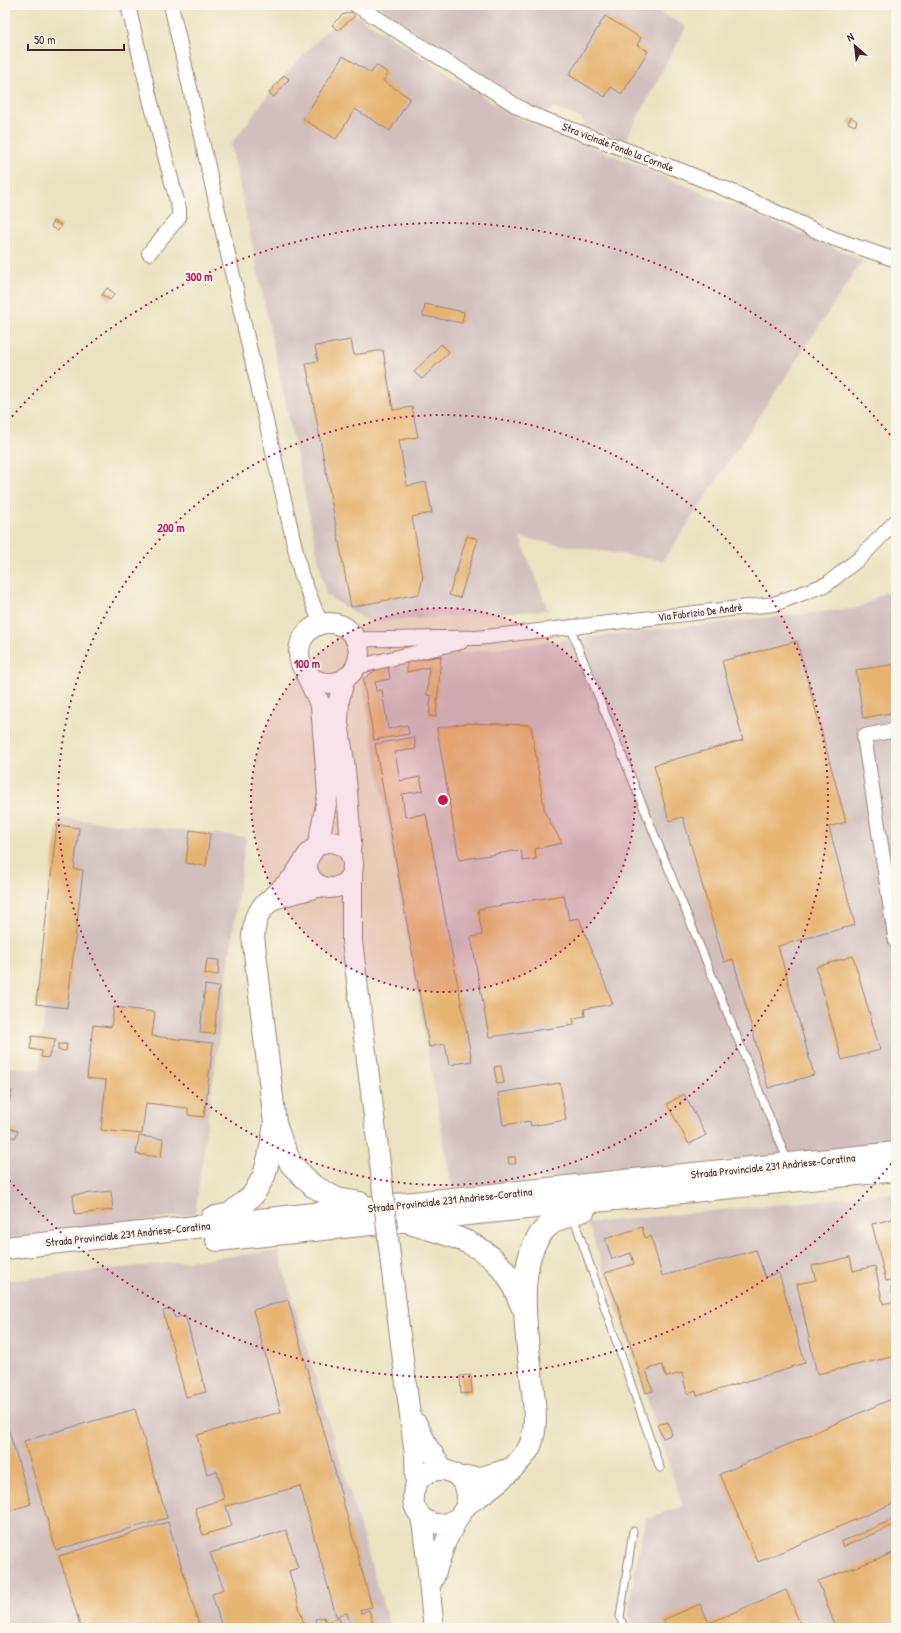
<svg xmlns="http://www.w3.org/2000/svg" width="901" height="1633" font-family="'Patrick Hand',sans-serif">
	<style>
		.industrial { fill: #d1bfbd }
		.building { fill: #e6b471 }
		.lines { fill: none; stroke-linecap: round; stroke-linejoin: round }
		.service-casing { stroke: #9a8076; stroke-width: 9 }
		.minor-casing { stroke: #9a8076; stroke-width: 16 }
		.secondary-casing { stroke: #9a8076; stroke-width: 22 }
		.primary-casing { stroke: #9a8076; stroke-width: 24 }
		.service { stroke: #fff; stroke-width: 7 }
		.minor { stroke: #fff; stroke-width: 14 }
		.secondary { stroke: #fff; stroke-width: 20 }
		.primary { stroke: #fff; stroke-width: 22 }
		.secondary-bridge-casing { stroke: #9a8076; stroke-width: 22; stroke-linecap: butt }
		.secondary-bridge { stroke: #fff; stroke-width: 20 }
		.ring { fill: none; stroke: #c2185b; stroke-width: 2; stroke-dasharray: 2 4 }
		.labels { text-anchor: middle; stroke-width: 3.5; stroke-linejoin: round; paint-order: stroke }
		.street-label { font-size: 11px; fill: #4a1f2b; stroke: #fbf7ec }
		.centre { fill: #c2185b; stroke: #fbf7ec; stroke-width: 2 }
		.ring-label { font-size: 12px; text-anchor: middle; font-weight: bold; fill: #c2185b; stroke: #fbf7ec; stroke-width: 3.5; stroke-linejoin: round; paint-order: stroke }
	</style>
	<rect width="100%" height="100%" fill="#fbf7ec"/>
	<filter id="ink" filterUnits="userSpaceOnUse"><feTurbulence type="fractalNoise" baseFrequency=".025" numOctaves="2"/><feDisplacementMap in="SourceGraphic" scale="8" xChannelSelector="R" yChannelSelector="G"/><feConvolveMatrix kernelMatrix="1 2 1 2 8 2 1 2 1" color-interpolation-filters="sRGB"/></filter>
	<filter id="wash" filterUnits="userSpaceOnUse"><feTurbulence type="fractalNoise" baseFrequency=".012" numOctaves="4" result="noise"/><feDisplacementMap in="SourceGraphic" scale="16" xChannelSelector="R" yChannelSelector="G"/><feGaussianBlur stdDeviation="0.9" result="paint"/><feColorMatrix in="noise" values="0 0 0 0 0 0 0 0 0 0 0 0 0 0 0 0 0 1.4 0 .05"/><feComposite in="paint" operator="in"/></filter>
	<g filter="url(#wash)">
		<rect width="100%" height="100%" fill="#eae2c0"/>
		<g class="industrial">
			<path d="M375 5H648L686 27 625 141 586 127 582 118 553 108 548 113 531 107Z"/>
			<path d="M351 12 513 116 614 156 863 260 663 561 520 538 548 610 369 622 326 595 231 144 284 75 342 15Z"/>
			<path d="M884 593 896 597V1144L452 1188 362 681 378 668 439 656 563 640 858 608Z"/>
			<path d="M58 818 246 837 195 1214 5 1239V1066L40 1070Z"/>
			<path d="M896 1193V1628H634L629 1614 631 1591 645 1519 683 1506 588 1223Z"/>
			<path d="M278 1251 390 1628H5V1281Z"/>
		</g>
		<g id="blocks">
			<g class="building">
				<path d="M351 12 355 16 338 30 332 25 342 15Z"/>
				<path d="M605 16 641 38 637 45 648 51 622 94 611 87 605 97 569 75Z"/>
				<path d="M343 56 371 73 376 65 388 73 383 81 410 98 390 131 355 109 336 139 303 119Z"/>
				<path d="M284 75 289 79 274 97 269 93Z"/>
				<path d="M851 117 857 121 855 126 848 123Z"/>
				<path d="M53 221 61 225 58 231 51 227Z"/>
				<path d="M107 288 115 294 110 300 102 295Z"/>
				<path d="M425 304 464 312 462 323 423 316Z"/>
				<path d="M351 340 354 355 383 350 393 410 412 407 418 437 399 440 407 486 426 482 432 513 412 517 423 577 419 594 351 607 306 363 318 361 315 346Z"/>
				<path d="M441 344 449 352 422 379 414 372Z"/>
				<path d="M467 536 478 539 460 598 449 595Z"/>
				<path d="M797 641 846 822 829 827 855 925 778 946 814 1075 768 1088 733 959 724 962 683 817 669 821 654 765 743 740 722 661Z"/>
				<path d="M441 656 436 717 429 716 431 696 427 695 429 667 407 672V662Z"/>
				<path d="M896 664V712L863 718 856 670Z"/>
				<path d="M388 666 390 679 375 682 376 691 382 690 388 729 407 725 409 734 374 740 363 679 379 668Z"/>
				<path d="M467 723 531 725 545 813 562 843 535 849 536 859 523 861 521 850 459 860 437 728Z"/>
				<path d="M414 737 416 749 395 752 400 781 420 777 423 791 402 794 405 817 426 814 472 1061 449 1065 445 1044 429 1047 375 744Z"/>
				<path d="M57 825 79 828 74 869 83 870 67 1008 36 1004Z"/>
				<path d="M190 830 210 833 206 866 186 863Z"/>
				<path d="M564 895 569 920 579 918 613 1004 584 1009 585 1016 573 1018 574 1025 489 1037 471 937 482 935 478 909Z"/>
				<path d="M853 956 880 1050 842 1060 816 967Z"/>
				<path d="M207 959 219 960 218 975 205 974Z"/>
				<path d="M205 985 219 987 214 1034 200 1033Z"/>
				<path d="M114 1007 155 1012 152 1036 213 1043 204 1117 188 1115V1108L146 1103 142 1134 101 1130 106 1080 87 1078 93 1025 111 1027Z"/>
				<path d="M32 1036 56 1039 48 1058 41 1057 42 1051 30 1049Z"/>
				<path d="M58 1044H67L66 1051 58 1050Z"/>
				<path d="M501 1066 504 1083 497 1084 494 1067Z"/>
				<path d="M560 1083 566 1120 531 1126 530 1121 503 1125 498 1093Z"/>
				<path d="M5 1089 12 1091 6 1114H5Z"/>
				<path d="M684 1094 706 1135 689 1144 667 1104Z"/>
				<path d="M10 1128 18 1131 15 1138 7 1135Z"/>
				<path d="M139 1136 163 1139 161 1157 136 1154Z"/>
				<path d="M508 1157H515L516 1164H509Z"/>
				<path d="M111 1191 113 1210 75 1214 73 1195Z"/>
				<path d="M896 1218V1279L886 1281 872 1224Z"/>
				<path d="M642 1227 645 1238 651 1236 662 1276 756 1250 765 1277 779 1273 805 1363 791 1367V1368L697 1396 696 1391 687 1394 682 1373 666 1377 662 1365 646 1370 653 1391 646 1393 618 1306 605 1273 634 1264 631 1253 612 1259 605 1239Z"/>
				<path d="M850 1257 853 1271 875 1266 883 1304 896 1301V1356L817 1374 797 1284 816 1280 812 1266Z"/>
				<path d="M896 1286V1299L894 1300 891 1287Z"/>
				<path d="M288 1300 372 1607 360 1610 361 1613 369 1610 374 1628H351L347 1613 336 1616 300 1486 226 1506 232 1526 203 1535 195 1508 224 1499 217 1471 207 1474 197 1435 281 1412 253 1310Z"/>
				<path d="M172 1309 175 1318 185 1315 206 1392 186 1397 163 1311Z"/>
				<path d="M471 1375 472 1393 461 1394 460 1376Z"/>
				<path d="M896 1397V1502L758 1562 720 1474Z"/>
				<path d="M135 1409 167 1518 56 1550 24 1441Z"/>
				<path d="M5 1418 31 1504 5 1512Z"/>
				<path d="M668 1422 672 1435 663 1438 657 1425Z"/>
				<path d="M896 1518V1524L843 1547 841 1542Z"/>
				<path d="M168 1522 200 1628H81L59 1556Z"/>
				<path d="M286 1530 298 1568 289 1571 305 1628H222L212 1594 224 1589 210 1553Z"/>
				<path d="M896 1552V1628H836L818 1581Z"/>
				<path d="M786 1590 802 1628H667L663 1620 700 1604 709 1623Z"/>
				<path d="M324 1617 326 1622 339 1618 342 1628H317L315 1619Z"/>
			</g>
		</g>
	</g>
	<g filter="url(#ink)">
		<use href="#blocks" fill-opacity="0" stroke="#9a8076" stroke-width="1"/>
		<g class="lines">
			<defs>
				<g id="service">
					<path d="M570 627 788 1162"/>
					<path d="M573 1216 660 1468"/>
					<path d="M624 1628 620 1617 633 1531"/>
				</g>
				<g id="minor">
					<path d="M128 5 150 99 179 209V217L149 253"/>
					<path d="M171 5 301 574 321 624"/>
					<path d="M356 5 528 113 682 171 733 192 832 238 896 260"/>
					<path d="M356 639C396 640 436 637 477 638L774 604 827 584 860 558 896 521"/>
					<path d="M356 667 461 642"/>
					<path d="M896 730 864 736 896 942"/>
				</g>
				<g id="secondary">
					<circle cx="329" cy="653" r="30"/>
					<path d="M306 674 321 706 328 794 318 845"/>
					<path d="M344 680 339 700 338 723 345 768 351 842 350 852"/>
					<circle cx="330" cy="865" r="23"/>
					<path d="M352 874V941L380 1164"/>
					<path d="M390 1256 415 1455 416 1486"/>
					<path d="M417 1424 428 1447 444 1470"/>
					<circle cx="440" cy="1497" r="27"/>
					<path d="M421 1517C428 1554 429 1591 434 1628"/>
					<path d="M433 1580 446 1541 458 1518"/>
				</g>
				<g id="primary">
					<path d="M311 852 293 879 263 907 256 918 253 936 275 1123 281 1141 291 1164 313 1186 337 1199 360 1203"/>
					<path d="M277 897 318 886"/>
					<path d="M212 1218 230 1214 253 1195 264 1176 270 1153 275 1124"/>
					<path d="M413 1224C449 1235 482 1241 506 1273 513 1282 517 1296 522 1306"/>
					<path d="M217 1240 896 1170"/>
					<path d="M5 1248 413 1203 896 1153"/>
					<path d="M460 1478H481L508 1470"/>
					<path d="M468 1503C488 1490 506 1477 521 1459 524 1455 528 1451 530 1446 537 1429 535 1411 533 1392 529 1348 510 1258 548 1226 558 1217 572 1214 584 1210"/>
				</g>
			</defs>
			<use href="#service" class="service-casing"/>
			<use href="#minor" class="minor-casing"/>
			<use href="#secondary" class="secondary-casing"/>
			<use href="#primary" class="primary-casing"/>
			<use href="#service" class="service"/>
			<use href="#minor" class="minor"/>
			<use href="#secondary" class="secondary"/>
			<use href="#primary" class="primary"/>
			<defs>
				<path id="secondary-bridge" d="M380 1164 390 1256"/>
			</defs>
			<use href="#secondary-bridge" class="secondary-bridge-casing"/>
			<use href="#secondary-bridge" class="secondary-bridge"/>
		</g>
	</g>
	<circle cx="443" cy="800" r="192" fill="#c2185b" fill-opacity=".12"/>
	<g class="ring">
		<circle cx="443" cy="800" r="192"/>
		<circle cx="443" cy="800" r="385"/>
		<path d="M895 1159A577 577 0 0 1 8 1179M8 421A577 577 0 0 1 895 441"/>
	</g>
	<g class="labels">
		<g class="street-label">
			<text transform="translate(618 147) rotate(21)" y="4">Stra vicinale Fondo la Cornole</text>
			<text transform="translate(700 612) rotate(-7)" y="4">Via Fabrizio De Andrè</text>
			<text transform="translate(773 1166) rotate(-6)" y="4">Strada Provinciale 231 Andriese-Coratina</text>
			<text transform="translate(450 1200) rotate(-6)" y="4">Strada Provinciale 231 Andriese-Coratina</text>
			<text transform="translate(128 1234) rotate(-6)" y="4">Strada Provinciale 231 Andriese-Coratina</text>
		</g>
	</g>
	<circle cx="443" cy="800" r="6" class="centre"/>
	<g class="ring-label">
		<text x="199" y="281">300 m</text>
		<text x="171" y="532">200 m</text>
		<text x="307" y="668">100 m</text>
	</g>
	<rect width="901" height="1633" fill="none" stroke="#fbf7ec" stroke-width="20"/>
	<g transform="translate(855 46) rotate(332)" stroke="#fbf7ec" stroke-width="3" paint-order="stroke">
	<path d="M0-3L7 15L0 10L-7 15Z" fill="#4a1f2b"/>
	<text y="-6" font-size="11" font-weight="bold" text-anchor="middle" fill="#4a1f2b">N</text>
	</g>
	<path d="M28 44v6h96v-6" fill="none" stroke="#4a1f2b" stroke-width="2"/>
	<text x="34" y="44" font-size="12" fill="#4a1f2b" stroke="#fbf7ec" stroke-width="3" paint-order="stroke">50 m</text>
</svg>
